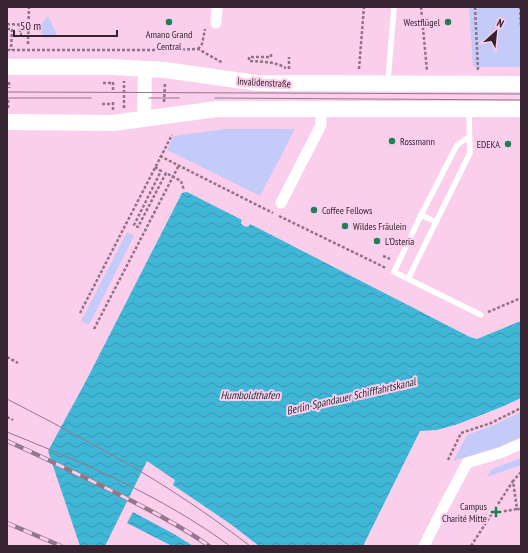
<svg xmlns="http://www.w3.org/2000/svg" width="528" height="553" font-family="'PT Sans Narrow',sans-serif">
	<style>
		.green { fill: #c5cbf9 }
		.water { fill: url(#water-waves) }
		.pier { fill: #fbceeb }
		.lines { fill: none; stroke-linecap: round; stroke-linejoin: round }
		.path { stroke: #917386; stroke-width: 2.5; stroke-dasharray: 3 2; stroke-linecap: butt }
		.service { stroke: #fff; stroke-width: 5.5 }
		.minor { stroke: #fff; stroke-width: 11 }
		.tertiary { stroke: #fff; stroke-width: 14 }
		.secondary { stroke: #fff; stroke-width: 16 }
		.tram { stroke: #95778a; stroke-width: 1 }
		.rail-casing { stroke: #95778a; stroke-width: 4.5 }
		.rail { stroke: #fbceeb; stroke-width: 3; stroke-dasharray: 9; stroke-linecap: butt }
		.poi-dot { fill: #207f56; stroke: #fbceeb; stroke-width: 1.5 }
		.labels { text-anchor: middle; stroke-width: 4; stroke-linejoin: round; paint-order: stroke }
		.poi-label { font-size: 10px; fill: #362530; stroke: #fbceeb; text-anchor: start }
		.street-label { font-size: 10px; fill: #362530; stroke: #fbceeb }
		.water-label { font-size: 11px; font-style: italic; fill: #182d33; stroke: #fbceeb }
	</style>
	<defs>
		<pattern id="water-waves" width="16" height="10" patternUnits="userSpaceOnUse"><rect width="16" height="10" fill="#41b7d8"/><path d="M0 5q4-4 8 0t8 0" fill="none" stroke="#3795b0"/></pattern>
	</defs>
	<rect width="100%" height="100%" fill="#fbceeb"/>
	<g class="green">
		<path d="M469 7H521V67H473Z"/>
		<path d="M48 16 58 37 45 38 38 28Z"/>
		<path d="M226 129H295L260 196 167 150 174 136 196 133Z"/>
		<path d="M127 232 134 236 89 325 81 321Z"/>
		<path d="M521 412V437L501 446 453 461 467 435 494 425Z"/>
		<path d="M521 458V465L487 477 492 469Z"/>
	</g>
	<path class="water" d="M187 192 242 220 241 222V224L246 227 249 226 250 224 470 337 477 339 521 321V398L504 406 458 424 437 430 420 431 363 546H80L48 451 87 379 182 193Z"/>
	<path class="pier" d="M147 461 175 480 173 485 232 525 259 546H193L174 534 133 512 127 523 172 546H105Z"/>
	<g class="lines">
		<g class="path">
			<path d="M421 7 427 71"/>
			<path d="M475 7 478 70"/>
			<path d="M520 7 521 27"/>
			<path d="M7 24 28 25"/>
			<path d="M20 24V34H22"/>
			<path d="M7 29H12L11 50"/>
			<path d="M28 44 29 7"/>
			<path d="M198 49 202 44 205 29"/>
			<path d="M7 50H165L198 49 223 63"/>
			<path d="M271 54V57H249V61C263 62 273 61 286 68"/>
			<path d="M289 69V57"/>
			<path d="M359 69 364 7"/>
			<path d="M9 82V88"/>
			<path d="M103 83H113"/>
			<path d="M113 90V82"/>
			<path d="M8 100V108"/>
			<path d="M164 102 165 83"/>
			<path d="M102 104H113"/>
			<path d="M124 108V81"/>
			<path d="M113 110V102"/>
			<path d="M160 156 273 213"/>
			<path d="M155 167 161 171 134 225 138 227 166 173 181 181 184 190"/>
			<path d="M279 216 386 268"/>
			<path d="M383 256 390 259"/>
			<path d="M488 312 521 298"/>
			<path d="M80 313 172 135"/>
			<path d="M94 329 179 165"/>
			<path d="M7 357 18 363"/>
			<path d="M7 417 13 420"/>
			<path d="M448 460 461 433 491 423 521 408"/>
			<path d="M521 472 513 481 517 509H521"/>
			<path d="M494 513 517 509"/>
			<path d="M471 546 513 481"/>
		</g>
		<g class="service">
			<path d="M388 81 394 7"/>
			<path d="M469 110 470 153 436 222 421 215 457 145 469 137"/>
			<path d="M421 215 394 272 481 315"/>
			<path d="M408 279 436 222"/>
		</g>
		<g class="minor">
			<path d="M216 23 217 7"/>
			<path d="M281 203 321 125V110"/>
			<path d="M424 546 442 510 467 463 500 453 521 444"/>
		</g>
		<path class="tertiary" d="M144 119 145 69"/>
		<g class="secondary">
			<path d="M7 67H113L165 70 258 83 521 84"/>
			<path d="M7 122 113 123 217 109H521"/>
		</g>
		<g class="tram">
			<path d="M7 92 521 94"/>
			<path d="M7 98H91"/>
			<path d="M149 98H179"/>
			<path d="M215 98 521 100"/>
			<path d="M7 399C36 414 65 429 94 445 148 474 201 508 250 546"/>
			<path d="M7 432C84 463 162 496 230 546"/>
		</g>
		<defs>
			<g id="rail">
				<path d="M7 441C45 458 82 476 120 495 150 510 181 526 209 546"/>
				<path d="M7 523 61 546"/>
			</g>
		</defs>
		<use href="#rail" class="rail-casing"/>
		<use href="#rail" class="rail"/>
	</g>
	<g class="poi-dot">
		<circle cx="169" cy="22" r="4"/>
		<circle cx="448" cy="22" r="4"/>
		<circle cx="392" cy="141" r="4"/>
		<circle cx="508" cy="144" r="4"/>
		<circle cx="314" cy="210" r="4"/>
		<circle cx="345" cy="226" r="4"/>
		<circle cx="377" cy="241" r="4"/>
		<path d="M494 506h4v4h4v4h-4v4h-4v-4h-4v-4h4z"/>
	</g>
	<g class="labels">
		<g class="poi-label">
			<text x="440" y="26" text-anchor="end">Westflügel</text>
			<text x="169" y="38" text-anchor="middle">Amano Grand<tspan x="169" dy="12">Central</tspan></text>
			<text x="400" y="145">Rossmann</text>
			<text x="500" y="148" text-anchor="end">EDEKA</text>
			<text x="322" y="214">Coffee Fellows</text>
			<text x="353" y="230">Wildes Fräulein</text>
			<text x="385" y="245">L'Osteria</text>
			<text x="487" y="510" text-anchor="end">Campus<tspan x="487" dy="12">Charité Mitte</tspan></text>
		</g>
		<g class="street-label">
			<text transform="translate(264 82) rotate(3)" y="4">Invalidenstraße</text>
		</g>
		<g class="water-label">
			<text x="250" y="399">Humboldthafen</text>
			<text transform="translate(351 396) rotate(-13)" y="4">Berlin-Spandauer Schifffahrtskanal</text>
		</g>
	</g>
	<rect width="528" height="553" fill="none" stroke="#362530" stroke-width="16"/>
	<g transform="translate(496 32) rotate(27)" stroke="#fbceeb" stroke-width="3" paint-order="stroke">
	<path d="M0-3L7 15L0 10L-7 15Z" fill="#362530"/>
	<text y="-6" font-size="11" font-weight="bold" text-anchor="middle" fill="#362530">N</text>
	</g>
	<path d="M14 30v6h103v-6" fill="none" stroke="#362530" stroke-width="2"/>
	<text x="20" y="30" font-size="12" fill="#362530" stroke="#fbceeb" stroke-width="3" paint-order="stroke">50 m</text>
</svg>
